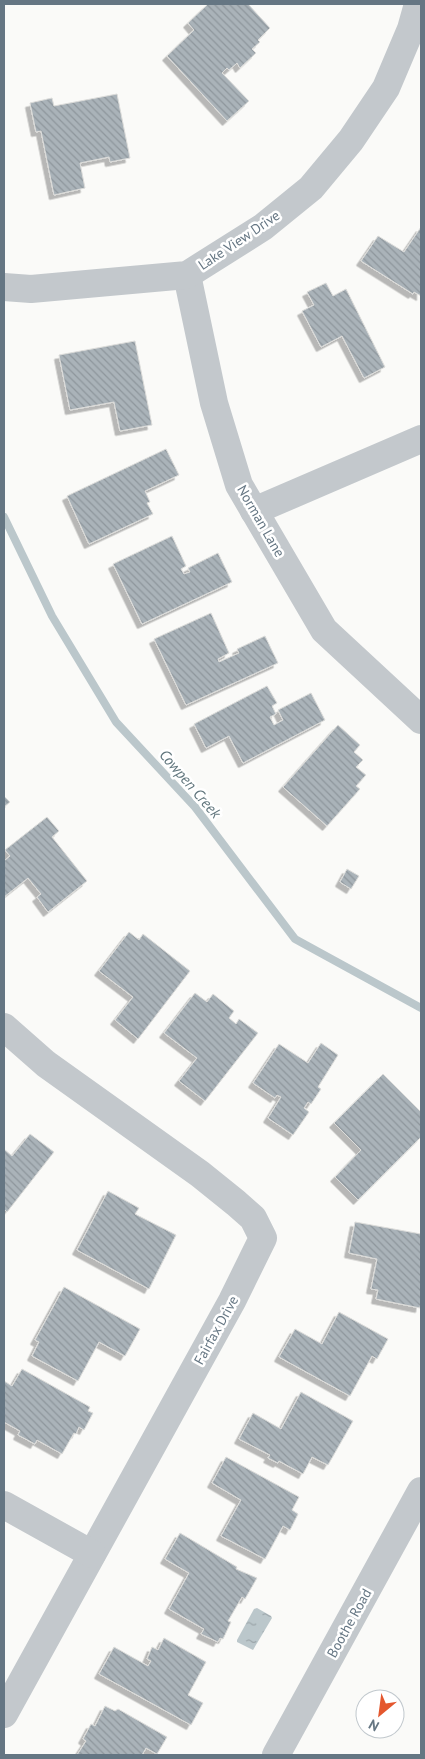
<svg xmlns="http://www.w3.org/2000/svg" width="425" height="1759" font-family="'PT Sans',sans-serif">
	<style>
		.water { fill: url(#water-ripples) }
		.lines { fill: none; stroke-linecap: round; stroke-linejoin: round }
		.stream { stroke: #bbc7cb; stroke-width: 8 }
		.building { fill: url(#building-back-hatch); stroke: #dcdcda; filter: url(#shadow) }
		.minor { stroke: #c3c8cc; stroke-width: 28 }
		.labels { text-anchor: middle; stroke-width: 5; stroke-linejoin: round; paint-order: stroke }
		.street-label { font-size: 14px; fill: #657683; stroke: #fff }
		.water-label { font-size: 15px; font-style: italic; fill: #60757c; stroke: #fff }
	</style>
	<defs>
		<pattern id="water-ripples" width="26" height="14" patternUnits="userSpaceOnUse" patternTransform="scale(1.25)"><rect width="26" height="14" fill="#bbc7cb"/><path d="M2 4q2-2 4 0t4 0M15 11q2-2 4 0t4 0" fill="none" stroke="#9ca6aa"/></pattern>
		<pattern id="building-back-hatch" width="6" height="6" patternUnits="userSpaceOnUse" patternTransform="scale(1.25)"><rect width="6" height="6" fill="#aab3b9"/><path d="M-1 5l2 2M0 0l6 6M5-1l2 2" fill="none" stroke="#8e969c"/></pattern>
		<filter id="shadow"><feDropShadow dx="-4.5" dy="4.5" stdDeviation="0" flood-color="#0004"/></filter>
	</defs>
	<rect width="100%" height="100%" fill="#fafaf8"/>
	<path class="water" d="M257 1608 271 1616 272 1618 253 1650 237 1642V1640L254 1609Z"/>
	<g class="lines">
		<path class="stream" d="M4 517 52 616 116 722 195 807 295 939 421 1008"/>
	</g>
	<g class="building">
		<path d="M208 4H248L270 28 258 40 260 42 252 49 256 53 240 68 237 63 229 70 227 68 222 73 249 101 227 121 167 56 194 30 188 23Z"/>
		<path d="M117 94 130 158 110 162 109 157 80 163 85 188 54 195 41 131 36 132 30 103 52 98 54 106Z"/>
		<path d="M421 227V296L414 292 413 294 361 261 378 236 404 252Z"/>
		<path d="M326 283 333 296 346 289 385 367 364 378 342 336 321 347 302 311 314 305 307 292Z"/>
		<path d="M135 341 152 425 120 431 114 402 70 410 59 355Z"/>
		<path d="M166 449 179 475 145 491 150 502 147 503 153 514 89 544 67 496Z"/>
		<path d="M172 536 186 566 181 569 184 574 190 572 188 568 218 553 232 582 142 624 113 564Z"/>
		<path d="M211 613 229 653 218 659 219 662 239 653 237 649 265 636 278 663 186 705 154 639Z"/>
		<path d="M267 686 277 703 272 706 276 714 270 717 274 725 283 720 278 710 311 693 325 720 243 763 229 736 206 748 194 724Z"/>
		<path d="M338 725 360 745 354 752 363 760 356 767 366 775 356 786 360 789 327 826 283 787Z"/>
		<path d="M4 796 10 802 4 807Z"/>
		<path d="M47 817 59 831 52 837 87 881 48 912 37 897 41 894 28 878 4 897V861L10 856 5 850Z"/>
		<path d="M347 869 359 876 351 889 340 882Z"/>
		<path d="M129 932 139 940 143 934 190 971 138 1039 115 1020 133 997 99 971Z"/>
		<path d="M195 993 207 1002 213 994 234 1011 229 1018 236 1024 239 1019 258 1033 205 1101 179 1081 197 1058 164 1033Z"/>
		<path d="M321 1043 338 1055 318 1087 321 1089 311 1104 308 1102 304 1108 309 1112 293 1135 268 1118 281 1097 277 1095 275 1098 253 1083 279 1044 308 1063Z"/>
		<path d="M383 1074 421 1112V1137L358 1200 335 1177 361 1150 334 1123Z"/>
		<path d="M30 1134 54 1152 7 1212 4 1209V1149L12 1156Z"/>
		<path d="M108 1191 139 1208 135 1214 176 1235 149 1289 77 1250Z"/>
		<path d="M355 1222 421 1234V1300L420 1308 376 1299 378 1290 371 1289 377 1259 349 1253Z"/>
		<path d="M64 1287 140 1329 125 1356 99 1342 78 1381 32 1356 39 1342 35 1340Z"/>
		<path d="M339 1312 388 1339 377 1359 372 1356 350 1396 279 1357 295 1329 322 1344Z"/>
		<path d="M22 1369 90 1407 88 1411 93 1413 84 1430 79 1427 76 1434 74 1433 62 1454 37 1440 35 1444 18 1435 20 1431 4 1422V1381L12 1386Z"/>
		<path d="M301 1392 353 1421 328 1465 312 1457 303 1474 279 1461 278 1463 268 1458 270 1455 239 1439 253 1413 281 1429Z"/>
		<path d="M226 1457 299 1497 292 1510 298 1514 290 1530 283 1526 265 1559 221 1536 241 1500 212 1483Z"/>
		<path d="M180 1533 237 1567 236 1569 257 1578 245 1599 242 1597 228 1621 231 1622 223 1639 220 1638 218 1642 201 1634 204 1629 169 1609 189 1573 165 1559Z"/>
		<path d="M164 1638 206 1662 188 1695 203 1703 191 1725 99 1674 114 1647 148 1666 151 1661 147 1659 152 1647 158 1650Z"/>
		<path d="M105 1706 115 1711 118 1709 167 1737 157 1754 146 1748 142 1755H77L86 1741 83 1739 91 1724 95 1726Z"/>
	</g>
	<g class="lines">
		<g class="minor">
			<path d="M187 275 214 403 239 485 324 630 421 720"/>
			<path d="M4 287 31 289 187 275 263 227 311 188 351 140 386 88 411 29 418 4"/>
			<path d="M254 511 421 439"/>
			<path d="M4 1027 46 1064 200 1174 236 1203 253 1218 263 1238 232 1301 4 1714"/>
			<path d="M4 1505 92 1554"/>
			<path d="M276 1755 421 1491"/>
		</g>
	</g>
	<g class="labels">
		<g class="street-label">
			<text transform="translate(239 240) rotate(-34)" y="5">Lake View Drive</text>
			<text transform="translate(261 521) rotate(60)" y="5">Norman Lane</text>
			<text transform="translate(216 1330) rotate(-61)" y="5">Fairfax Drive</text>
			<text transform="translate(349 1623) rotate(-61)" y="5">Boothe Road</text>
		</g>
		<g class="water-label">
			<text transform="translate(190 784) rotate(49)" y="5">Cowpen Creek</text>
		</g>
	</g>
	<rect width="425" height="1759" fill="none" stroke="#657683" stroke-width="10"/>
	<g transform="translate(380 1714) rotate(209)"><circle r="24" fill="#ffffff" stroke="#c1c8cd"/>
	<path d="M0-4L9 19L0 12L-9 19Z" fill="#e4572e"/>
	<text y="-8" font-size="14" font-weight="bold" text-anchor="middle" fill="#657683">N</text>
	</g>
</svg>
